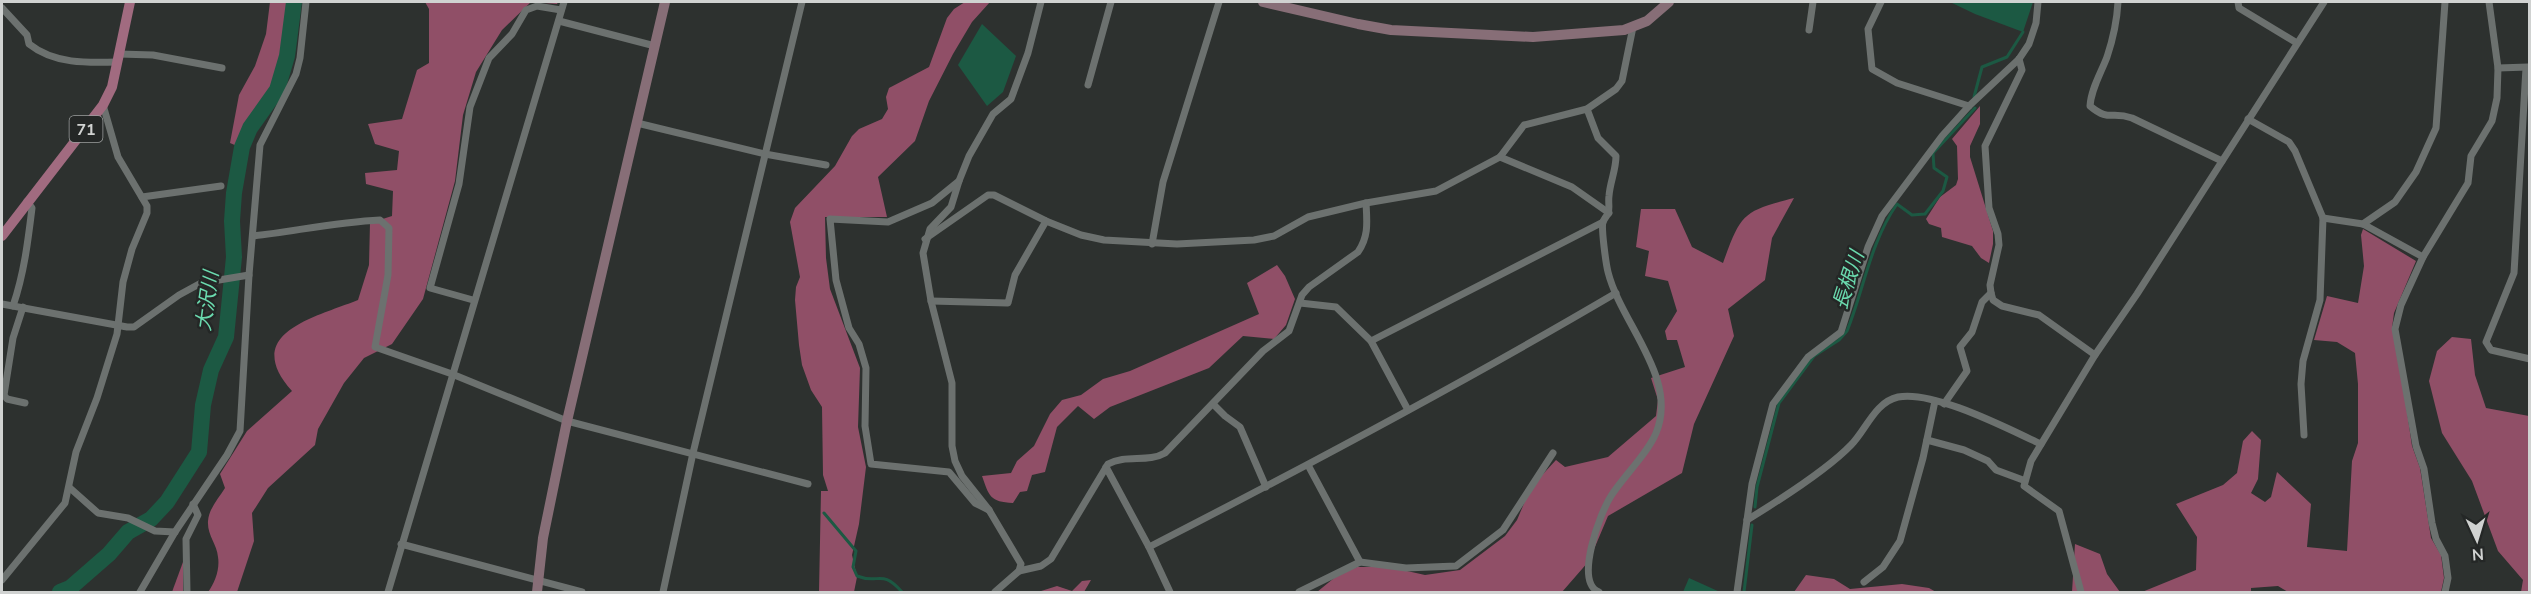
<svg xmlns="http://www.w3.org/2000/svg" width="2531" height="594" font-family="'Nunito Sans','Noto Sans JP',sans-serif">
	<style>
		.forest { fill: #904f67 }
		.water { fill: #1c5943 }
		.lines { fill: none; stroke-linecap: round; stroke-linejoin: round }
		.stream { stroke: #1c5943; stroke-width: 3 }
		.river { stroke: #1c5943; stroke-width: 16 }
		.street { stroke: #6c716f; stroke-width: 7 }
		.secondary { stroke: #876e77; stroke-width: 10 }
		.primary { stroke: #a16b80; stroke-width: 10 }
		.labels { text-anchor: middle; stroke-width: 5; stroke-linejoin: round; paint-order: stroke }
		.shield { fill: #242726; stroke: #9c9f9e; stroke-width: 1.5 }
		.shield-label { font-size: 16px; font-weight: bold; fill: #d0d2d1 }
		.water-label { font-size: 20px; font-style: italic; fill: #6bdbaf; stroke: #242726 }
	</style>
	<rect width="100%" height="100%" fill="#2d312f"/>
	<g class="forest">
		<path d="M270 2H290L285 45 276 83 237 146 230 143 239 95 255 66 266 34Z"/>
		<path d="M425 2H558L557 4 531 2 502 30 476 72 463 115 455 181 423 299 392 344 364 358 344 383 318 429 315 445 268 488 252 513 254 541 237 592H208C215 583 220 569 218 557 217 544 207 535 208 521 209 508 219 498 225 488L220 474 247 431 292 391C240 333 316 317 358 300L369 265 370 223 392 216 393 191 366 184 365 173 397 170 399 151 375 144 368 124 402 119 417 70 429 63V9Z"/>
		<path d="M965 2H990L972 22 953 54 929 101 915 141 878 177 887 217H825L826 258 830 289 860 368 858 427 866 467 859 524 852 555 857 577 854 592H819L821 491H828L823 475 822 407 811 390 802 365 799 345 795 300 796 287 800 277 790 222 795 208 835 166 852 136 859 129 882 119 888 109 886 97 889 88 929 67 947 18 954 9Z"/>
		<path d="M1980 106V124L1970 146V157L1993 231V244L1989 263 1981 258 1972 246 1942 237 1941 228 1929 224 1926 219 1940 197 1956 185 1958 179 1957 146 1952 139Z"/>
		<path d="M1794 198 1772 238 1765 280 1728 309 1734 336 1694 424 1682 473 1608 516 1589 561 1562 592H1317L1339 574 1357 567H1389L1425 575 1460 570 1505 536 1517 520 1531 487 1556 460 1565 467 1608 457 1656 416 1658 400 1651 378 1685 367 1677 340H1667L1665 331 1677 311 1668 281 1645 276 1649 251 1636 247 1641 209H1675L1692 247 1723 263C1741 213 1743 211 1794 198Z"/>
		<path d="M2363 229 2416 261 2394 313 2392 328 2400 364 2412 446 2420 468 2431 538 2441 555 2444 578 2441 592H2288L2278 586 2251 588V592H2142L2196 570 2197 537 2176 504 2223 485 2237 473 2243 441 2252 431 2261 440 2258 479 2251 493 2265 502 2271 497 2277 472 2311 504 2307 547 2347 551 2352 461 2358 443V384L2355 353 2337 342 2314 340 2327 296 2358 303 2364 266 2361 235Z"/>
		<path d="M1277 265 1285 276 1295 299 1286 325 1274 339 1243 336 1209 368 1110 407 1094 419 1078 406 1057 427 1045 472 1032 475 1027 491 1020 492 1013 503C990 502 989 496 982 476L1011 473 1017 461 1034 446 1050 414 1062 400 1081 395 1103 379 1130 371 1259 314 1247 283Z"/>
		<path d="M2452 337 2471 339 2475 375 2486 408 2529 416V592H2521L2523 580 2498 551 2472 481 2442 433 2429 381 2437 351Z"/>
		<path d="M2075 544 2100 554 2107 574 2120 592H2072Z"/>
		<path d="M183 562V592H172Z"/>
		<path d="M1806 575 1834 579 1850 589 1902 584 1929 588 1936 592H1794Z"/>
		<path d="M1091 580 1084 592H1038L1057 586 1072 591 1082 581Z"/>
	</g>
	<g class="water">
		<path d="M1950 2H2033L2023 32 1975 14Z"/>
		<path d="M982 24 1016 56 1003 92 987 106 958 65Z"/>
		<path d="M1689 578 1720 592H1683Z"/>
	</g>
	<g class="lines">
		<g class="stream">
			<path d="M1974 97 1982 67 2007 57 2023 32"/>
			<path d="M1755 507 1757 487 1779 403 1814 356 1839 340 1847 331C1864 289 1870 243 1897 204L1912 215 1925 214 1943 191 1947 177 1934 168 1933 153 1975 108"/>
			<path d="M824 513 856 551 853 567 857 576C879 585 881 568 902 592"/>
			<path d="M1744 592 1752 525"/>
		</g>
		<path class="river" d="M60 592 70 588 109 554 128 532 151 519 167 502 199 452 203 405 211 370 226 337 234 257 232 221 234 193 242 147 250 128 277 90 287 56 294 2"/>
		<g class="street">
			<path d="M1881 2 1868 29 1872 69 1897 83 1969 106"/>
			<path d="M2118 2C2117 20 2113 39 2107 57 2101 73 2091 89 2090 106 2109 122 2111 111 2132 118L2222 161"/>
			<path d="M2238 2 2239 8 2297 43"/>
			<path d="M2 8 27 35 29 44C54 64 87 63 117 62"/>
			<path d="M559 21 655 46"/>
			<path d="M1809 30 1813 2"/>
			<path d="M119 54 153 55 222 68"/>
			<path d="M2019 59 2022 70 1985 146 1989 208 1998 234 1999 245 1990 285 1991 293 1993 300 2002 306 2039 315 2095 355"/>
			<path d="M2498 68 2528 67"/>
			<path d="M2526 68 2514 273 2486 342 2491 350 2530 359"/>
			<path d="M1088 85 1111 2"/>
			<path d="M1587 109 1598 138 1616 156C1616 170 1610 182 1609 196 1608 202 1610 209 1608 214 1607 215 1603 221 1603 222 1601 228 1606 264 1608 272 1621 324 1679 378 1656 433 1648 453 1623 477 1611 496 1600 513 1574 582 1599 592"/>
			<path d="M2248 119 2289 142 2295 151 2323 218 2320 300 2303 361 2301 384 2304 435"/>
			<path d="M637 123 765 154 826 165"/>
			<path d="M1500 157 1572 187 1609 213"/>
			<path d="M959 181 951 207 930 229 923 253 931 301 952 383V446L955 461 962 476 989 510 1021 564 1019 571 995 592"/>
			<path d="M142 197 221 186"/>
			<path d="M2323 218 2363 224 2423 257"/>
			<path d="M2363 224 2395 202 2416 172 2436 128 2445 2"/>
			<path d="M253 236C296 231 337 222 380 220L389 228 388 275 375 347 452 374 567 421 808 484"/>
			<path d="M925 239 988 195H994L1046 221 1081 235 1104 240 1177 244 1254 240 1274 236 1308 217 1366 203 1436 191 1500 157 1524 125 1587 109 1616 89 1622 81 1633 27"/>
			<path d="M1152 244 1163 182 1219 2"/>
			<path d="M473 300 430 288 459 184 470 107 489 58 512 34 526 10 537 6 561 10"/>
			<path d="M931 301 1008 303 1015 275 1046 221"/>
			<path d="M1300 303 1336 307 1371 341 1408 410"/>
			<path d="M2 304 127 327H134L179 295 201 283 249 275"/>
			<path d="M13 306C24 274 28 241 32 208L27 201"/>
			<path d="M23 307 13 338 4 395 7 399 25 403"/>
			<path d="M1371 341 1603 222"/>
			<path d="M1213 404 1225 416 1240 427 1266 487"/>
			<path d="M1944 404 1967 371 1960 347 1972 332 1982 302 1991 293"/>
			<path d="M1927 440 1964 450 1988 461 1996 470 2023 480"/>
			<path d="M1308 465 1360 562"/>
			<path d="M1106 467 1149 547 1170 592"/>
			<path d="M70 488 98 513 128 518 155 531 175 532"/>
			<path d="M989 510 975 503 949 472 871 464 865 426 866 368 859 344 849 328 836 280 830 219 888 222 932 203 959 181 969 156 993 114 1011 99 1028 53 1041 2"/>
			<path d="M1747 520C1778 501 1826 471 1851 445 1866 430 1875 402 1898 397 1934 390 2008 429 2041 444"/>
			<path d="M401 544 582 592"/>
			<path d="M1149 547C1307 466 1463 383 1616 293"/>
			<path d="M1019 571 1041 566 1051 559 1108 464C1126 454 1148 463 1165 453L1263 351 1289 331 1302 295 1309 287 1358 252C1369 236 1367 222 1366 203"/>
			<path d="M2 580 65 503 76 452 97 398 117 334 123 282 132 249 147 213V206L118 157 103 105"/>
			<path d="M1864 582 1883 567 1900 541 1923 458 1935 401"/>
			<path d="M140 592 175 532 227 455 240 431 249 275 260 145 296 74 300 58 306 2"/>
			<path d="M187 592 186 539 198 515 193 504"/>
			<path d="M388 592 564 2"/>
			<path d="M663 592 693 453 802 2"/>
			<path d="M1299 592 1360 562 1406 568 1456 566 1503 530 1553 453"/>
			<path d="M1737 592 1752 484 1773 404 1808 357 1841 332 1868 247 1882 216 1942 136 1969 106 2019 59 2029 44 2036 23 2038 2"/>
			<path d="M2081 592 2059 511 2024 486 2031 461 2095 355 2137 294 2324 2"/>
			<path d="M2445 592 2448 578 2445 556 2436 539 2432 523 2424 469 2416 446 2395 329 2401 305 2423 257 2468 183 2471 156 2492 121 2497 98 2498 68 2489 2"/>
		</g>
		<g class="secondary">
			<path d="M1263 2 1358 24 1391 30 1533 37 1624 30 1647 21 1669 2"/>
			<path d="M537 592 543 538 567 421 665 2"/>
		</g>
		<path class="primary" d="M2 236 103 105 112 87 130 2"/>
	</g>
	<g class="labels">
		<rect class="shield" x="69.5" y="116" width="33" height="26" rx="4.5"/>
		<g class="shield-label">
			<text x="86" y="135">71</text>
		</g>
		<g class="water-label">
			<text transform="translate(1848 280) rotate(-72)" y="7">長根川</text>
			<text transform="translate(207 301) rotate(-82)" y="7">大沢川</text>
		</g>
	</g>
	<rect width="2531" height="594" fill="none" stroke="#d0d2d1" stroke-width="6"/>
	<g transform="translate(2477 540) rotate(176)" stroke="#242726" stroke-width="4.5" paint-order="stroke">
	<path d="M0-4.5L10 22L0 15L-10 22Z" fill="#d0d2d1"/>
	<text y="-9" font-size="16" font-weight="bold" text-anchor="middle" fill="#d0d2d1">N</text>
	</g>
</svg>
